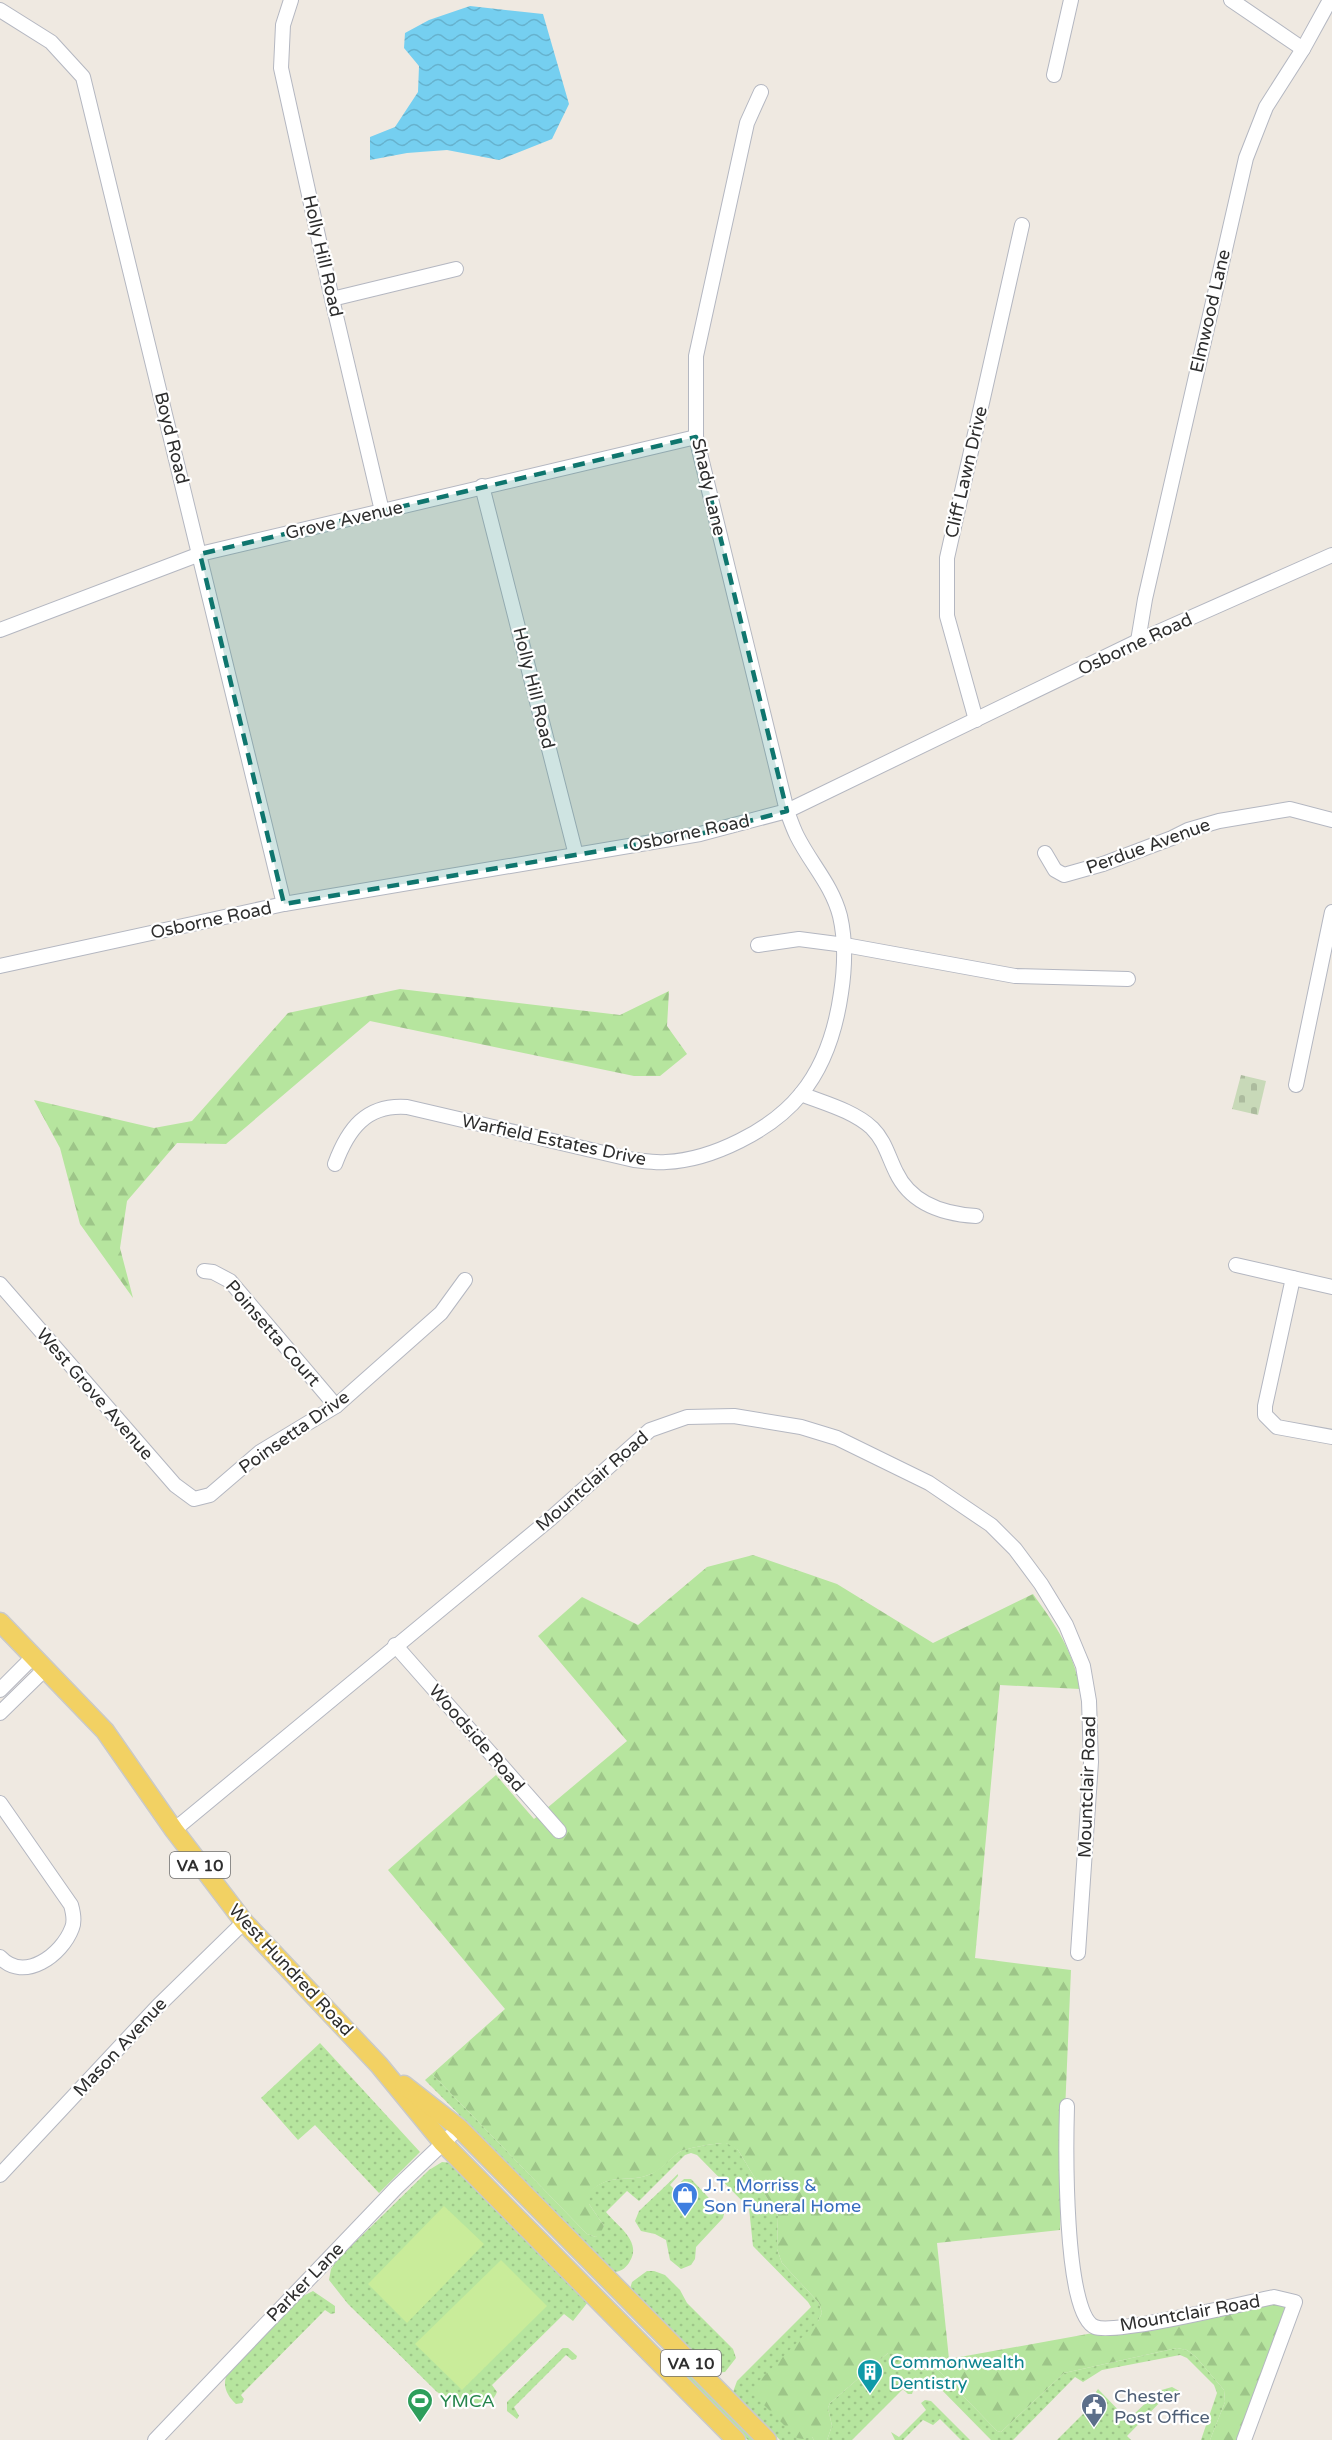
<svg xmlns="http://www.w3.org/2000/svg" width="1332" height="2440" font-family="'Varela Round',sans-serif">
	<style>
		.grass { fill: url(#grass-dots) }
		.forest { fill: url(#forest-firs) }
		.cemetery { fill: url(#cemetery-stones) }
		.pitch { fill: #c9ec9a }
		.water { fill: url(#water-waves) }
		.lines { fill: none; stroke-linecap: round; stroke-linejoin: round }
		.minor-casing { stroke: #b4b7c1; stroke-width: 16 }
		.major-casing { stroke: #c9c9c9; stroke-width: 21 }
		.minor { stroke: #fff; stroke-width: 14 }
		.major { stroke: #f2d163; stroke-width: 18 }
		.marked { fill: #0f766e; fill-opacity: 0.2; stroke: #0f766e; stroke-width: 4.5; stroke-dasharray: 12 8; stroke-linejoin: round }
		.labels { text-anchor: middle; stroke-width: 4.5; stroke-linejoin: round; paint-order: stroke }
		.shield { fill: #fff; stroke: #6d6d6d; stroke-width: 1.5 }
		.shield-label { font-size: 16px; font-weight: bold; fill: #2e2e2e }
		.street-label { font-size: 18px; fill: #2e2e2e; stroke: #fff }
		.shop-label { font-size: 18px; fill: #366cbe; stroke: #fff; text-anchor: start }
		.culture-label { font-size: 18px; fill: #0d838f; stroke: #fff; text-anchor: start }
		.service-label { font-size: 18px; fill: #4e5e75; stroke: #fff; text-anchor: start }
		.leisure-label { font-size: 18px; fill: #27864d; stroke: #fff; text-anchor: start }
	</style>
	<defs>
		<pattern id="grass-dots" width="8" height="8" patternUnits="userSpaceOnUse" patternTransform="scale(1.5)"><rect width="8" height="8" fill="#b6e59e"/><path d="M2 2h.1M6 6h.1" fill="none" stroke="#9dc588" stroke-width="1.8" stroke-linecap="round"/></pattern>
		<pattern id="forest-firs" width="22" height="20" patternUnits="userSpaceOnUse" patternTransform="scale(1.5)"><rect width="22" height="20" fill="#b6e59e"/><path d="M5 1l3.5 6h-7zM16 11l3.5 6h-7z" fill="#9dc588"/></pattern>
		<pattern id="cemetery-stones" width="16" height="16" patternUnits="userSpaceOnUse" patternTransform="scale(1.5)"><rect width="16" height="16" fill="#c8d9b8"/><path d="M2 7V4a2 2 0 0 1 4 0v3zM10 15v-3a2 2 0 0 1 4 0v3z" fill="#acbb9e"/></pattern>
		<pattern id="water-waves" width="16" height="10" patternUnits="userSpaceOnUse" patternTransform="scale(1.5)"><rect width="16" height="10" fill="#75cff0"/><path d="M0 5q4-4 8 0t8 0" fill="none" stroke="#66b2ce"/></pattern>
	</defs>
	<rect width="100%" height="100%" fill="#efe9e1"/>
	<g class="grass">
		<path d="M320 2043 420 2152 379 2193 315 2125 298 2140 261 2098Z"/>
		<path d="M432 2074 587 2234 596 2237 604 2226 589 2204V2192C612 2171 629 2184 651 2174 662 2169 670 2158 681 2151 687 2148 720 2142 726 2143 731 2144 734 2147 738 2150L778 2216 777 2249 782 2263 819 2303 822 2313 818 2321 808 2436 812 2437 814 2440H780L733 2392 737 2381 811 2307 808 2302 753 2246 749 2208 697 2155 691 2153 685 2155 639 2201 627 2191 606 2212C617 2226 642 2241 630 2261 627 2267 622 2271 615 2272L425 2080Z"/>
		<path d="M442 2162 452 2163 588 2302 573 2321 564 2314 492 2385 497 2392C487 2416 453 2402 437 2392L348 2304 329 2280 331 2269 338 2259 429 2170Z"/>
		<path d="M678 2174V2176L670 2185 674 2189 684 2179H691L724 2214 723 2218 696 2247 695 2259 691 2265 681 2269 670 2260 666 2240 655 2234 641 2231 635 2221 639 2211Z"/>
		<path d="M647 2271H654L665 2275 680 2290 687 2303 733 2349 736 2358 725 2372 716 2373 711 2370 630 2289 632 2282Z"/>
		<path d="M313 2291 335 2306V2313L331 2314 325 2310 241 2395 244 2399 242 2403 236 2404C227 2396 222 2386 227 2374L301 2297Z"/>
		<path d="M563 2348H568L577 2356 576 2359 572 2360 566 2355 514 2407 519 2416 517 2419 507 2411V2402Z"/>
		<path d="M1177 2348 1187 2350 1196 2357 1224 2390 1225 2402 1210 2440H1201L1217 2393 1214 2385 1187 2358 1180 2355 1102 2370 1083 2382 1075 2377 1013 2440H991L930 2378 920 2385H915L912 2394H908L903 2389 852 2440H827L832 2426 828 2408 830 2403 888 2353C904 2352 911 2359 921 2370L939 2371 997 2431 1001 2432 1064 2373Z"/>
		<path d="M679 2364 694 2374 761 2440H748L676 2367Z"/>
		<path d="M1172 2387 1181 2392V2395L1177 2398 1170 2392 1127 2436 1131 2440H1057L1099 2398 1096 2392 1098 2389 1128 2420 1158 2391Z"/>
		<path d="M925 2400 931 2401 970 2440H961L940 2419 933 2425 923 2420 903 2440H895L891 2432 899 2437 926 2410 921 2403Z"/>
	</g>
	<g class="forest">
		<path d="M400 989 620 1015 669 991 667 1026 687 1054 660 1076H634L370 1021 226 1144 177 1143 127 1201 120 1248 133 1298 80 1224 60 1148 34 1100 154 1128 192 1121 288 1013Z"/>
		<path d="M753 1555 837 1584 933 1643 1033 1594C1056 1626 1073 1650 1080 1689L1000 1685 975 1958 1071 1970 1060 2230 937 2243 949 2359 1093 2333 1108 2336 1271 2302 1285 2306 1287 2310 1240 2440H1210L1225 2402 1224 2390 1196 2357 1187 2350 1177 2348 1064 2373 1001 2432 997 2431 939 2371 921 2370C911 2359 904 2352 888 2353L830 2403 828 2408 832 2426 827 2440H814L812 2437 803 2439 797 2438 759 2400 755 2392 756 2384 818 2321 822 2313 819 2303 782 2263 777 2249 778 2216 738 2150C734 2148 731 2145 726 2143 720 2142 687 2148 681 2151 670 2158 662 2170 651 2174 629 2184 612 2171 590 2192L589 2204 604 2226 600 2234 596 2237 587 2234 432 2074 505 2009 388 1870 496 1775 534 1819 627 1741 538 1636 582 1597 638 1625 707 1567Z"/>
	</g>
	<path class="cemetery" d="M1241 1075 1266 1081 1258 1115 1232 1109Z"/>
	<g class="pitch">
		<path d="M444 2206 484 2244 407 2323 368 2284Z"/>
		<path d="M501 2260 547 2306 462 2390 415 2344Z"/>
	</g>
	<path class="water" d="M470 6 543 14 569 104 552 139 499 160 447 150 407 153 370 160V137L395 127 418 92 419 66 404 48 405 33 429 20Z"/>
	<g class="lines">
		<defs>
			<g id="minor">
				<path d="M291 0 283 25 281 68 332 299 382 511"/>
				<path d="M1231 0 1303 49"/>
				<path d="M0 10 51 42 83 77 284 904"/>
				<path d="M1054 75 1071 0"/>
				<path d="M332 299 456 269"/>
				<path d="M482 486 576 855"/>
				<path d="M0 630 200 554 696 437"/>
				<path d="M1138 641 1145 599 1246 158 1266 107 1303 49 1330 0"/>
				<path d="M976 720 947 616V558L1022 225"/>
				<path d="M1045 853 1055 870 1064 875 1103 864 1172 838 1188 830 1219 821 1290 809 1332 820"/>
				<path d="M758 945 799 939 845 945 1015 976 1128 979"/>
				<path d="M0 966 284 904 700 834 787 811 1138 641 1332 555"/>
				<path d="M1296 1085 1332 912"/>
				<path d="M801 1094C824 1103 854 1111 872 1128 885 1141 888 1156 896 1172 911 1204 943 1214 976 1216"/>
				<path d="M335 1164C348 1129 366 1104 407 1107L634 1160C644 1161 655 1163 666 1162 712 1160 772 1130 801 1094 824 1066 836 1028 841 993 845 967 846 942 840 916 832 885 811 864 797 836 793 828 790 819 787 811L696 437V356L747 123 761 92"/>
				<path d="M1236 1265 1332 1287"/>
				<path d="M204 1271 213 1272 230 1281 336 1406"/>
				<path d="M1293 1278 1265 1406V1415L1277 1427 1332 1437"/>
				<path d="M0 1284 175 1485 194 1499 210 1495 260 1452 336 1406 441 1313 465 1280"/>
				<path d="M395 1645 559 1831"/>
				<path d="M0 1690 33 1657"/>
				<path d="M0 1713 45 1669"/>
				<path d="M0 1803 71 1905C73 1912 75 1921 72 1928 62 1955 24 1983 0 1957"/>
				<path d="M174 1830 550 1519 650 1430 687 1417 734 1416 801 1427 837 1438 929 1483 991 1525 1015 1549 1041 1584 1066 1625 1083 1666 1089 1701 1091 1762 1078 1953"/>
				<path d="M1067 2106C1066 2140 1063 2314 1095 2327 1115 2335 1245 2303 1274 2297L1295 2302 1244 2440"/>
				<path d="M0 2175 158 2006 244 1922"/>
				<path d="M155 2440 396 2188 459 2128"/>
			</g>
			<g id="major">
				<path d="M0 1622 105 1731 174 1830 244 1922 379 2065 443 2143 736 2440"/>
				<path d="M404 2085 459 2128 767 2440"/>
			</g>
		</defs>
		<use href="#minor" class="minor-casing"/>
		<use href="#major" class="major-casing"/>
		<use href="#minor" class="minor"/>
		<use href="#major" class="major"/>
	</g>
	<path class="marked" d="M696 437 787 811 700 834 284 904 200 554Z"/>
	<defs>
		<symbol id="shop-pin" viewBox="-11 -11 22 30"><path d="M0 17L-7.5 6A9.5 9.5 0 1 1 7.5 6Z" fill="#3f7fe0" stroke="#fff"/><path d="M-5-2.5h2.3a2.7 3.5 0 0 1 5.4 0H5L5.5 6h-11ZM-1.5-2.5h3a1.5 2.3 0 0 0-3 0Z" fill="#fff"/></symbol>
		<symbol id="building-pin" viewBox="-11 -11 22 30"><path d="M0 17L-7.5 6A9.5 9.5 0 1 1 7.5 6Z" fill="#0f9aa8" stroke="#fff"/><path d="M-4-6H4V6H1V3H-1V6H-4ZM-2.5-4.3h1.7v1.8h-1.7ZM.8-4.3h1.7v1.8H.8ZM-2.5-1h1.7V.8h-1.7ZM.8-1h1.7V.8H.8Z" fill="#fff"/></symbol>
		<symbol id="stadium-pin" viewBox="-11 -11 22 30"><path d="M0 17L-7.5 6A9.5 9.5 0 1 1 7.5 6Z" fill="#2e9e5b" stroke="#fff"/><path d="M0-5a6.5 5 0 1 0 0 10a6.5 5 0 1 0 0-10ZM-3.5-1.8h7v3.6h-7Z" fill="#fff"/></symbol>
		<symbol id="civic-pin" viewBox="-11 -11 22 30"><path d="M0 17L-7.5 6A9.5 9.5 0 1 1 7.5 6Z" fill="#5c6f8a" stroke="#fff"/><path d="M-.6-6.5H3V-4.5H.6V-3L4-1V1h2V6H-6V1h2V-1L-.6-3ZM-1.2 2.5V6h2.4V2.5Z" fill="#fff"/></symbol>
	</defs>
	<g fill-rule="evenodd">
		<use href="#shop-pin" x="670" y="2180" width="30" height="40"/>
		<use href="#building-pin" x="855" y="2357" width="30" height="40"/>
		<use href="#stadium-pin" x="405" y="2386" width="30" height="40"/>
		<use href="#civic-pin" x="1079" y="2391" width="30" height="40"/>
	</g>
	<g class="labels">
		<g class="shield">
			<rect x="170" y="1852" width="60" height="26" rx="4.5"/>
			<rect x="661" y="2350" width="60" height="26" rx="4.5"/>
		</g>
		<g class="shield-label">
			<text x="200" y="1871">VA 10</text>
			<text x="691" y="2369">VA 10</text>
		</g>
		<g class="street-label">
			<text transform="translate(323 256) rotate(77)" y="6">Holly Hill Road</text>
			<text transform="translate(1210 311) rotate(-77)" y="6">Elmwood Lane</text>
			<text transform="translate(172 438) rotate(76)" y="6">Boyd Road</text>
			<text transform="translate(966 472) rotate(-77)" y="6">Cliff Lawn Drive</text>
			<text transform="translate(709 487) rotate(77)" y="6">Shady Lane</text>
			<text transform="translate(344 520) rotate(-13)" y="6">Grove Avenue</text>
			<text transform="translate(1135 644) rotate(-25)" y="6">Osborne Road</text>
			<text transform="translate(534 688) rotate(76)" y="6">Holly Hill Road</text>
			<text transform="translate(689 833) rotate(-12)" y="6">Osborne Road</text>
			<text transform="translate(1148 846) rotate(-20)" y="6">Perdue Avenue</text>
			<text transform="translate(211 920) rotate(-12)" y="6">Osborne Road</text>
			<text transform="translate(554 1140) rotate(12)" y="6">Warfield Estates Drive</text>
			<text transform="translate(273 1333) rotate(49)" y="6">Poinsetta Court</text>
			<text transform="translate(95 1394) rotate(49)" y="6">West Grove Avenue</text>
			<text transform="translate(294 1432) rotate(-35)" y="6">Poinsetta Drive</text>
			<text transform="translate(592 1481) rotate(-41)" y="6">Mountclair Road</text>
			<text transform="translate(477 1738) rotate(49)" y="6">Woodside Road</text>
			<text transform="translate(1087 1787) rotate(-88)" y="6">Mountclair Road</text>
			<text transform="translate(291 1970) rotate(47)" y="6">West Hundred Road</text>
			<text transform="translate(120 2047) rotate(-47)" y="6">Mason Avenue</text>
			<text transform="translate(305 2282) rotate(-46)" y="6">Parker Lane</text>
			<text transform="translate(1190 2313) rotate(-10)" y="6">Mountclair Road</text>
		</g>
		<g class="shop-label">
			<text x="704" y="2191">J.T. Morriss &amp;<tspan x="704" dy="21">Son Funeral Home</tspan></text>
		</g>
		<g class="culture-label">
			<text x="890" y="2368">Commonwealth<tspan x="890" dy="21">Dentistry</tspan></text>
		</g>
		<g class="service-label">
			<text x="1114" y="2402">Chester<tspan x="1114" dy="21">Post Office</tspan></text>
		</g>
		<g class="leisure-label">
			<text x="440" y="2407">YMCA</text>
		</g>
	</g>
</svg>
